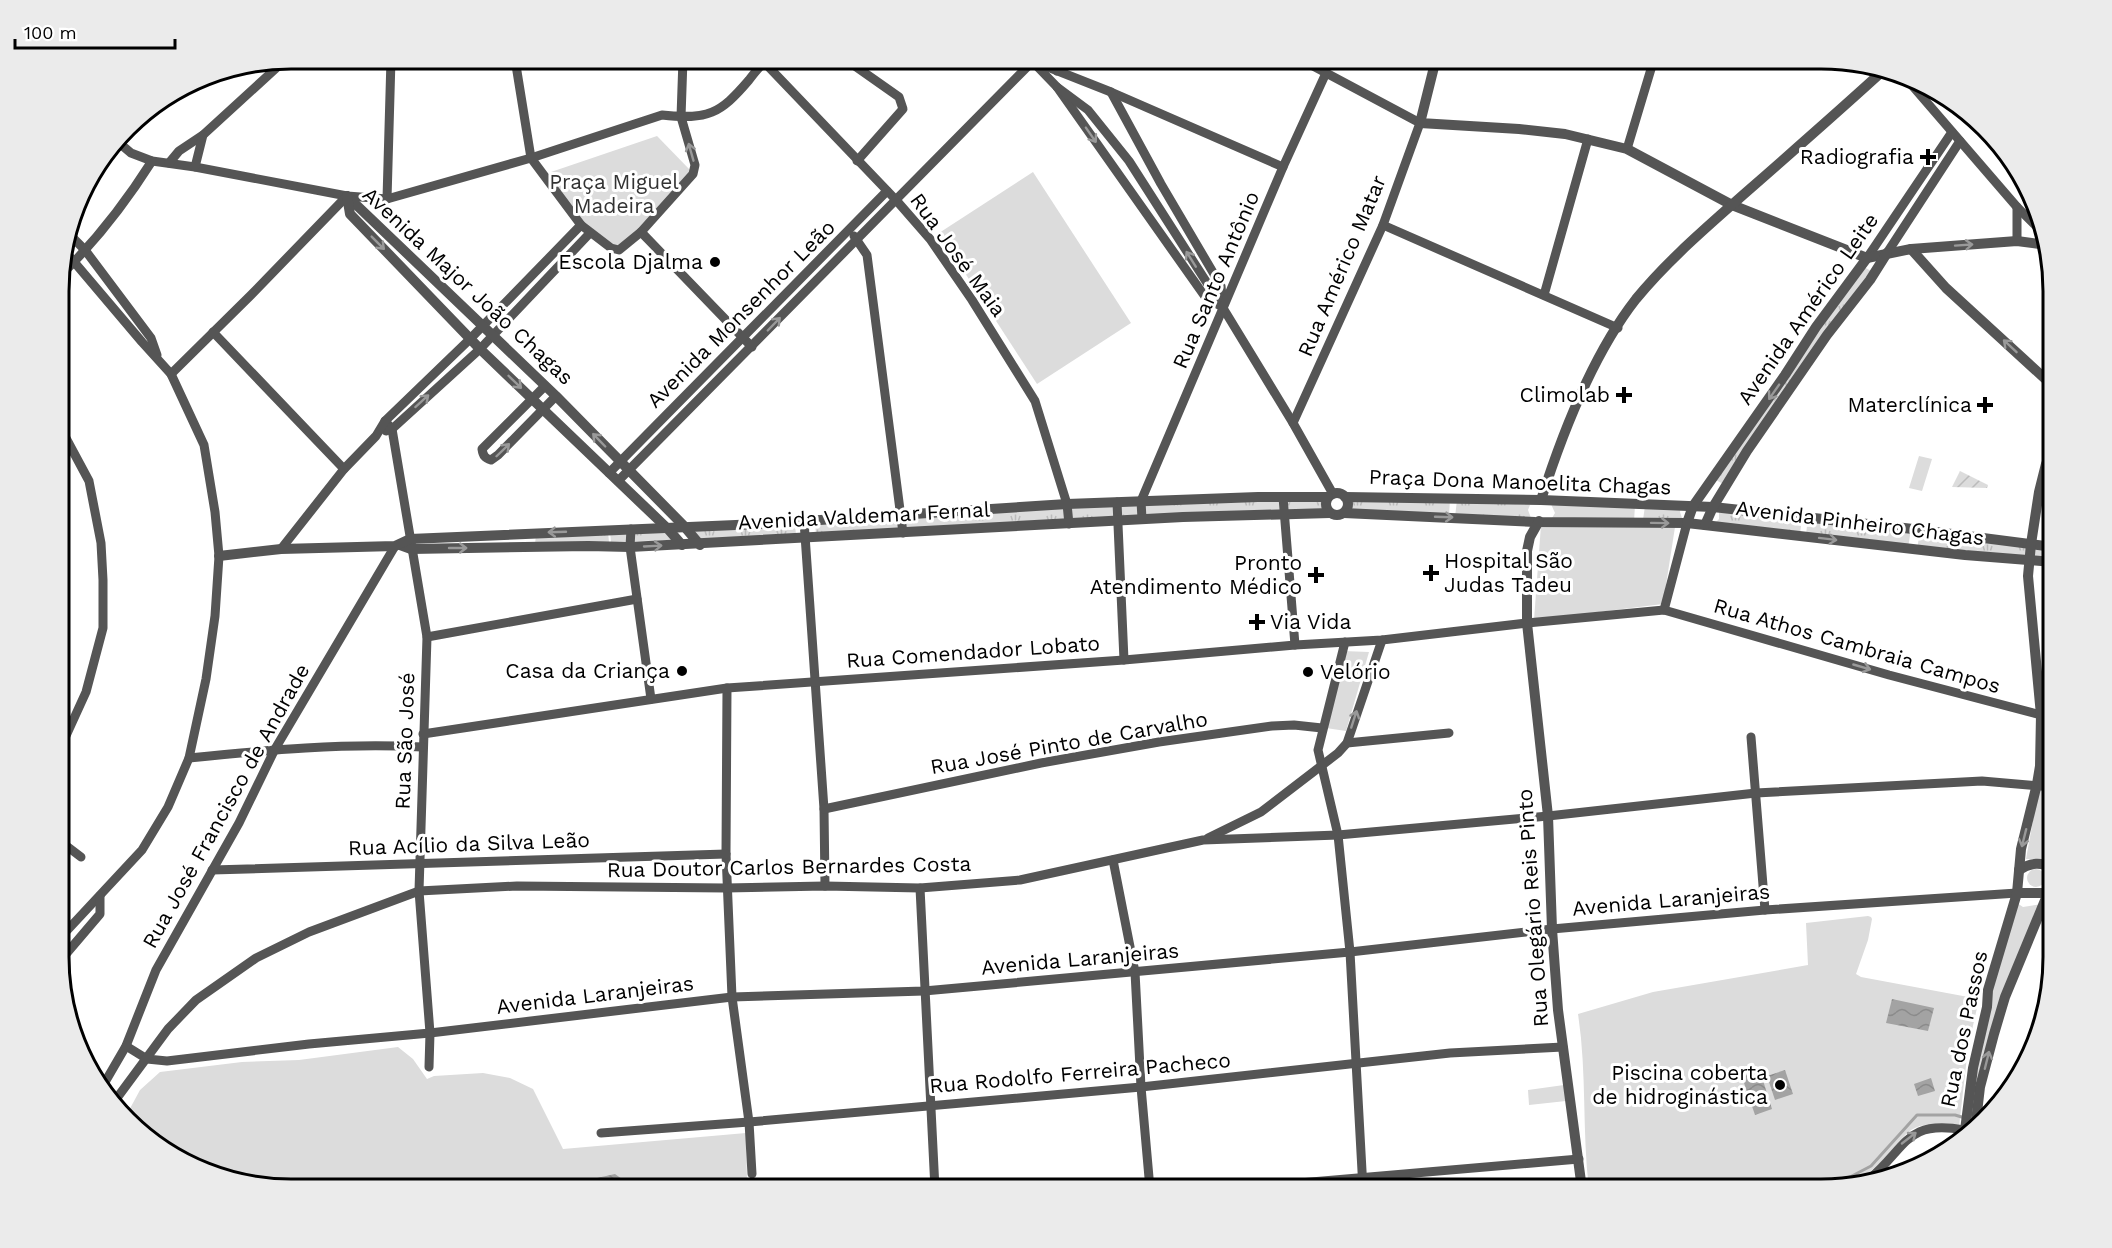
<svg xmlns="http://www.w3.org/2000/svg" width="2112" height="1248" font-family="'Work Sans',sans-serif">
	<style>
		.grass { fill: url(#grass-tufts) }
		.park { fill: #dcdcdc }
		.garden { fill: url(#garden-furrows) }
		.water { fill: url(#water-waves) }
		.lines { fill: none; stroke-linecap: round; stroke-linejoin: round }
		.stream { stroke: #a3a3a3; stroke-width: 3 }
		.minor { stroke: #555; stroke-width: 9 }
		.tertiary { stroke: #555; stroke-width: 10 }
		.oneway { stroke: #999 }
		.poi-dot { fill: #000; stroke: #fff; stroke-width: 2 }
		.labels { text-anchor: middle; stroke-width: 6; stroke-linejoin: round; paint-order: stroke }
		.poi-label { font-size: 21px; fill: #000; stroke: #fff; text-anchor: end }
		.park-label { font-size: 21px; fill: #333; stroke: #fff }
		.street-label { font-size: 21px; fill: #000; stroke: #fff }
		.rim { fill: none; stroke: #000; stroke-width: 3 }
	</style>
	<defs>
		<pattern id="grass-tufts" width="24" height="20" patternUnits="userSpaceOnUse" patternTransform="scale(1.5)"><rect width="24" height="20" fill="#dcdcdc"/><path d="M3 7l-1-3M5 7V3M7 7l1-3M15 17l-1-3M17 17v-4M19 17l1-3" fill="none" stroke="#bbb"/></pattern>
		<pattern id="garden-furrows" width="10" height="10" patternUnits="userSpaceOnUse" patternTransform="scale(1.5)"><rect width="10" height="10" fill="#dcdcdc"/><path d="M-1 1l2-2M0 10L10 0M9 11l2-2" fill="none" stroke="#bbb"/></pattern>
		<pattern id="water-waves" width="16" height="10" patternUnits="userSpaceOnUse" patternTransform="scale(1.5)"><rect width="16" height="10" fill="#a3a3a3"/><path d="M0 5q4-4 8 0t8 0" fill="none" stroke="#8b8b8b"/></pattern>
	</defs>
	<rect width="100%" height="100%" fill="#fff"/>
	<g class="grass">
		<path d="M1864 267 1871 271 1723 484 1716 480Z"/>
		<path d="M1347 499 1450 500 1449 516 1347 511Z"/>
		<path d="M1325 500 1327 511 1069 524 1067 504Z"/>
		<path d="M1457 500 1530 505 1528 510 1531 518 1455 517Z"/>
		<path d="M1066 505 1068 523 816 533 815 525Z"/>
		<path d="M1645 506 1681 508 1680 512 1683 521 1643 520Z"/>
		<path d="M1719 510 1802 517 1800 535 1714 524 1719 519Z"/>
		<path d="M1808 517 1911 529 1908 548 1806 535Z"/>
		<path d="M795 525 796 535 702 543 689 528Z"/>
		<path d="M662 529 672 540 611 542 610 532Z"/>
		<path d="M1920 530 2053 547V562L1917 550Z"/>
		<path d="M608 532 609 542 535 544 536 535Z"/>
	</g>
	<g class="park">
		<path d="M657 136 690 170 689 175 621 247H615L583 224 550 178 551 172Z"/>
		<path d="M1033 172 1131 323 1037 384 939 233Z"/>
		<path d="M1919 456 1932 459 1922 491 1909 488Z"/>
		<path d="M1551 504 1635 505 1634 522 1552 518 1555 513Z"/>
		<path d="M1541 525 1675 527 1663 604 1534 620Z"/>
		<path d="M1343 651 1369 652 1346 731 1326 728Z"/>
		<path d="M2039 787 2053 790V866L2043 859H2026Z"/>
		<circle cx="2036" cy="878" r="9"/>
		<path d="M2017 903 2023 907 2042 904 2003 998 1973 1131 1967 1135 1981 1032Z"/>
		<path d="M1868 916 1871 917 1872 919 1868 940 1856 974 1861 977 1979 999 1968 1048 1959 1127C1901 1116 1910 1138 1873 1169 1863 1179 1848 1183 1836 1189H1589C1582 1131 1587 1072 1578 1014L1653 992 1808 965 1806 923Z"/>
		<path d="M398 1047 413 1059 427 1079 434 1076 483 1073 510 1078 533 1089 563 1149 746 1133 747 1181 768 1187 816 1181 817 1189H291L230 1181 174 1158 127 1114 140 1090 160 1072 242 1062 299 1060Z"/>
		<path d="M1564 1085 1566 1101 1529 1105 1528 1090Z"/>
	</g>
	<path class="garden" d="M1960 471 1988 485 1987 488 1952 487Z"/>
	<g class="water">
		<path d="M1892 999 1934 1008 1928 1031 1886 1023Z"/>
		<path d="M1785 1070 1793 1094 1775 1100 1767 1076Z"/>
		<path d="M1760 1071 1772 1109 1755 1115 1742 1077Z"/>
		<path d="M1931 1078 1935 1091 1918 1096 1914 1084Z"/>
		<path d="M615 1174 629 1184 665 1183 674 1180 716 1183 739 1189H587L597 1178Z"/>
	</g>
	<g class="lines">
		<path class="stream" d="M1814 1189 1850 1177 1871 1166 1917 1115H1955L1965 1118"/>
		<g class="minor">
			<path d="M515 59 531 158 581 225 611 248 619 250 641 232 693 174 695 165 681 117 683 59"/>
			<path d="M755 59 764 62 896 200 930 239 972 300 1035 401 1067 504 1069 524"/>
			<path d="M845 59 899 97 903 109 857 161"/>
			<path d="M1030 59 1057 87 1206 298 1219 305"/>
			<path d="M1035 62 1111 92 1283 167"/>
			<path d="M1057 71 1064 59"/>
			<path d="M1904 76 2017 207 2045 235"/>
			<path d="M1057 87 1088 110 1129 161 1223 308 1293 423 1333 494"/>
			<path d="M1111 92 1161 184 1221 286 1223 306"/>
			<path d="M118 142 131 153 152 161 195 167 347 196 387 199 531 158 662 115C708 120 720 114 749 80 760 66 761 63 778 59"/>
			<path d="M1627 149 1654 59"/>
			<path d="M169 163 179 151 203 135 285 60"/>
			<path d="M195 167 203 135"/>
			<path d="M387 199 391 59"/>
			<path d="M1383 225 1618 328"/>
			<path d="M641 232 752 347"/>
			<path d="M69 234 85 250 151 338 157 355"/>
			<path d="M854 236 867 255 903 533"/>
			<path d="M2017 241V207"/>
			<path d="M1887 253 1960 141"/>
			<path d="M1867 258 1952 132"/>
			<path d="M60 276C95 242 126 202 152 161"/>
			<path d="M1544 295 1588 139"/>
			<path d="M213 332 344 469"/>
			<path d="M171 374 251 295 347 196"/>
			<path d="M545 386 482 449C483 456 485 458 491 460L498 455 556 396"/>
			<path d="M385 421 392 429 427 637 419 891 430 1033 429 1067"/>
			<path d="M1293 423 1383 225 1420 123 1300 59"/>
			<path d="M60 427 89 481 101 543 103 580V628L86 692 60 749"/>
			<path d="M386 431 392 429 480 349 590 233"/>
			<path d="M609 473 887 191"/>
			<path d="M618 481 1033 61"/>
			<path d="M1283 497 1295 645"/>
			<path d="M1117 502 1124 660"/>
			<path d="M1142 519 1141 501 1283 167 1326 73"/>
			<path d="M804 521 824 809 825 886"/>
			<path d="M631 529 630 547 651 699"/>
			<path d="M281 549 344 469 376 436 385 421 470 339 581 225"/>
			<path d="M1664 610 1687 523"/>
			<path d="M427 637 637 599"/>
			<path d="M1345 642 1318 750 1338 835 1350 952 1363 1189"/>
			<path d="M727 688 726 854 732 997 749 1122 752 1174"/>
			<path d="M423 734 727 688 1124 660 1295 645 1382 640 1527 623 1664 610 1889 675 2041 715"/>
			<path d="M1751 737 1765 910"/>
			<path d="M1347 743 1449 733"/>
			<path d="M189 758C267 750 344 743 422 747"/>
			<path d="M824 809 1041 763 1159 742 1272 726 1294 725 1322 728"/>
			<path d="M1208 838 1261 812 1338 753 1347 743 1382 640"/>
			<path d="M60 841 81 857"/>
			<path d="M1113 860 1135 972 1141 1087 1150 1189"/>
			<path d="M212 870 726 854"/>
			<path d="M920 888 935 1189"/>
			<path d="M60 938 142 850 168 807 189 758 206 679 215 616 219 556 215 512 204 445 171 374 142 342 64 250"/>
			<path d="M60 961 100 914V896"/>
			<path d="M126 1046 147 1059 167 1061 309 1044 430 1033 732 997 924 991 1350 952 1552 929 1765 910 2017 893"/>
			<path d="M101 1089 126 1046 156 970 239 823 275 749 395 546"/>
			<path d="M114 1102 168 1029 196 1000 256 958 309 932 419 891 517 886 726 888 825 886 920 888 1020 880 1203 840 1338 835 1548 816 1756 793 1982 781 2053 787"/>
			<path d="M601 1133 749 1122 1141 1087 1450 1053 1563 1047"/>
			<path d="M1869 1179C1907 1148 1905 1119 1964 1130"/>
			<path d="M1230 1189 1579 1159"/>
		</g>
		<g class="tertiary">
			<path d="M1436 59 1420 123 1519 129 1565 134 1627 149 1732 205 1867 258 1911 249 2017 241 2047 245"/>
			<path d="M347 196 556 396 684 526 700 545"/>
			<path d="M347 196 350 214 480 349 668 529 682 545"/>
			<path d="M1911 249 1946 288 2053 386"/>
			<circle cx="1337" cy="504" r="11"/>
			<path d="M1345 497 1541 500 1713 507 1913 529 2053 547"/>
			<path d="M1541 500C1562 434 1593 354 1636 299 1668 260 1706 228 1743 195 1791 153 1839 111 1886 68"/>
			<path d="M1344 513 1535 522 1687 523 1965 555 2053 562"/>
			<path d="M1539 521 1530 537 1527 551V623L1548 816 1552 929 1558 1010 1582 1189"/>
			<path d="M1687 523 1693 506 1785 375 1816 327 1867 258"/>
			<path d="M1705 525 1713 507 1747 451 1827 335 1870 280 1887 253"/>
			<path d="M400 545 411 549 588 546 630 547 1183 517 1330 513"/>
			<path d="M219 556 281 549 395 546 410 539 759 524 1067 504 1258 497H1328"/>
			<path d="M2019 870C2031 862 2041 862 2053 868"/>
			<path d="M2017 893H2043L2050 889"/>
			<path d="M1975 1130 1980 1087 1994 1034 2005 997 2053 881"/>
			<path d="M1964 1138 1973 1068 1987 1007 1988 990 2017 893 2021 849 2037 784 2040 766 2041 715 2028 576 2031 544 2039 492 2046 464 2053 449"/>
		</g>
	</g>
	<defs><path id="oneway-shaft" d="M-6 0H5M1.5-3L5.5 0L1.5 3" fill="none" stroke-width="1.6" stroke-linecap="round" stroke-linejoin="round" transform="scale(1.5)"/></defs>
	<g class="oneway">
		<use href="#oneway-shaft" transform="translate(1091 135) rotate(55)"/>
		<use href="#oneway-shaft" transform="translate(691 152) rotate(-106)"/>
		<use href="#oneway-shaft" transform="translate(378 243) rotate(45)"/>
		<use href="#oneway-shaft" transform="translate(1964 245) rotate(-4)"/>
		<use href="#oneway-shaft" transform="translate(1191 259) rotate(-122)"/>
		<use href="#oneway-shaft" transform="translate(774 324) rotate(-46)"/>
		<use href="#oneway-shaft" transform="translate(2010 346) rotate(-137)"/>
		<use href="#oneway-shaft" transform="translate(515 382) rotate(44)"/>
		<use href="#oneway-shaft" transform="translate(1774 392) rotate(125)"/>
		<use href="#oneway-shaft" transform="translate(422 401) rotate(-42)"/>
		<use href="#oneway-shaft" transform="translate(599 440) rotate(-134)"/>
		<use href="#oneway-shaft" transform="translate(503 450) rotate(-44)"/>
		<use href="#oneway-shaft" transform="translate(1444 517) rotate(2)"/>
		<use href="#oneway-shaft" transform="translate(1660 523) rotate(1)"/>
		<use href="#oneway-shaft" transform="translate(557 532) rotate(178)"/>
		<use href="#oneway-shaft" transform="translate(1828 539) rotate(7)"/>
		<use href="#oneway-shaft" transform="translate(653 546) rotate(-3)"/>
		<use href="#oneway-shaft" transform="translate(458 548)"/>
		<use href="#oneway-shaft" transform="translate(1862 667) rotate(16)"/>
		<use href="#oneway-shaft" transform="translate(1354 719) rotate(-72)"/>
		<use href="#oneway-shaft" transform="translate(2024 838) rotate(104)"/>
		<use href="#oneway-shaft" transform="translate(1987 1060) rotate(-76)"/>
		<use href="#oneway-shaft" transform="translate(1909 1138) rotate(-38)"/>
	</g>
	<g class="poi-dot">
		<path d="M1925 148h6v6h6v6h-6v6h-6v-6h-6v-6h6z"/>
		<circle cx="715" cy="262" r="6"/>
		<path d="M1621 386h6v6h6v6h-6v6h-6v-6h-6v-6h6z"/>
		<path d="M1982 396h6v6h6v6h-6v6h-6v-6h-6v-6h6z"/>
		<path d="M1428 564h6v6h6v6h-6v6h-6v-6h-6v-6h6z"/>
		<path d="M1313 566h6v6h6v6h-6v6h-6v-6h-6v-6h6z"/>
		<path d="M1254 613h6v6h6v6h-6v6h-6v-6h-6v-6h6z"/>
		<circle cx="682" cy="671" r="6"/>
		<circle cx="1308" cy="672" r="6"/>
		<circle cx="1780" cy="1085" r="6"/>
	</g>
	<g class="labels">
		<g class="poi-label">
			<text x="1914" y="164">Radiografia</text>
			<text x="703" y="269">Escola Djalma</text>
			<text x="1610" y="402">Climolab</text>
			<text x="1972" y="412">Materclínica</text>
			<text x="1444" y="568" text-anchor="start">Hospital São<tspan x="1444" dy="24">Judas Tadeu</tspan></text>
			<text x="1302" y="570">Pronto<tspan x="1302" dy="24">Atendimento Médico</tspan></text>
			<text x="1270" y="629" text-anchor="start">Via Vida</text>
			<text x="670" y="678">Casa da Criança</text>
			<text x="1320" y="679" text-anchor="start">Velório</text>
			<text x="1768" y="1080">Piscina coberta<tspan x="1768" dy="24">de hidroginástica</tspan></text>
		</g>
		<g class="park-label">
			<text x="614" y="189">Praça Miguel<tspan x="614" dy="24">Madeira</tspan></text>
		</g>
		<g class="street-label">
			<text transform="translate(958 255) rotate(54)" y="7">Rua José Maia</text>
			<text transform="translate(1342 266) rotate(-67)" y="7">Rua Américo Matar</text>
			<text transform="translate(1216 280) rotate(-67)" y="7">Rua Santo Antônio</text>
			<text transform="translate(468 286) rotate(43)" y="7">Avenida Major João Chagas</text>
			<text transform="translate(1808 309) rotate(-55)" y="7">Avenida Américo Leite</text>
			<text transform="translate(741 314) rotate(-45)" y="7">Avenida Monsenhor Leão</text>
			<text transform="translate(1520 482) rotate(2)" y="7">Praça Dona Manoelita Chagas</text>
			<text transform="translate(864 516) rotate(-3)" y="7">Avenida Valdemar Fernal</text>
			<text transform="translate(1860 523) rotate(7)" y="7">Avenida Pinheiro Chagas</text>
			<text transform="translate(1857 646) rotate(16)" y="7">Rua Athos Cambraia Campos</text>
			<text transform="translate(973 652) rotate(-4)" y="7">Rua Comendador Lobato</text>
			<text transform="translate(405 741) rotate(-88)" y="7">Rua São José</text>
			<text transform="translate(1069 743) rotate(-10)" y="7">Rua José Pinto de Carvalho</text>
			<text transform="translate(226 806) rotate(-61)" y="7">Rua José Francisco de Andrade</text>
			<text transform="translate(469 844) rotate(-2)" y="7">Rua Acílio da Silva Leão</text>
			<text transform="translate(789 867) rotate(-1)" y="7">Rua Doutor Carlos Bernardes Costa</text>
			<text transform="translate(1671 900) rotate(-5)" y="7">Avenida Laranjeiras</text>
			<text transform="translate(1533 908) rotate(-94)" y="7">Rua Olegário Reis Pinto</text>
			<text transform="translate(1080 959) rotate(-5)" y="7">Avenida Laranjeiras</text>
			<text transform="translate(595 995) rotate(-7)" y="7">Avenida Laranjeiras</text>
			<text transform="translate(1964 1029) rotate(-78)" y="7">Rua dos Passos</text>
			<text transform="translate(1080 1073) rotate(-5)" y="7">Rua Rodolfo Ferreira Pacheco</text>
		</g>
	</g>
	<path d="M0 0H2112V1248H0ZM291 69H1821A222 222 0 0 1 2043 291V957A222 222 0 0 1 1821 1179H291A222 222 0 0 1 69 957V291A222 222 0 0 1 291 69Z" fill="#ebebeb" fill-rule="evenodd"/>
	<path class="rim" d="M291 69H1821A222 222 0 0 1 2043 291V957A222 222 0 0 1 1821 1179H291A222 222 0 0 1 69 957V291A222 222 0 0 1 291 69Z"/>
	<path d="M15 39v9h160v-9" fill="none" stroke="#000000" stroke-width="3"/>
	<text x="24" y="39" font-size="18" fill="#000000" stroke="#ffffff" stroke-width="4.5" paint-order="stroke">100 m</text>
</svg>
